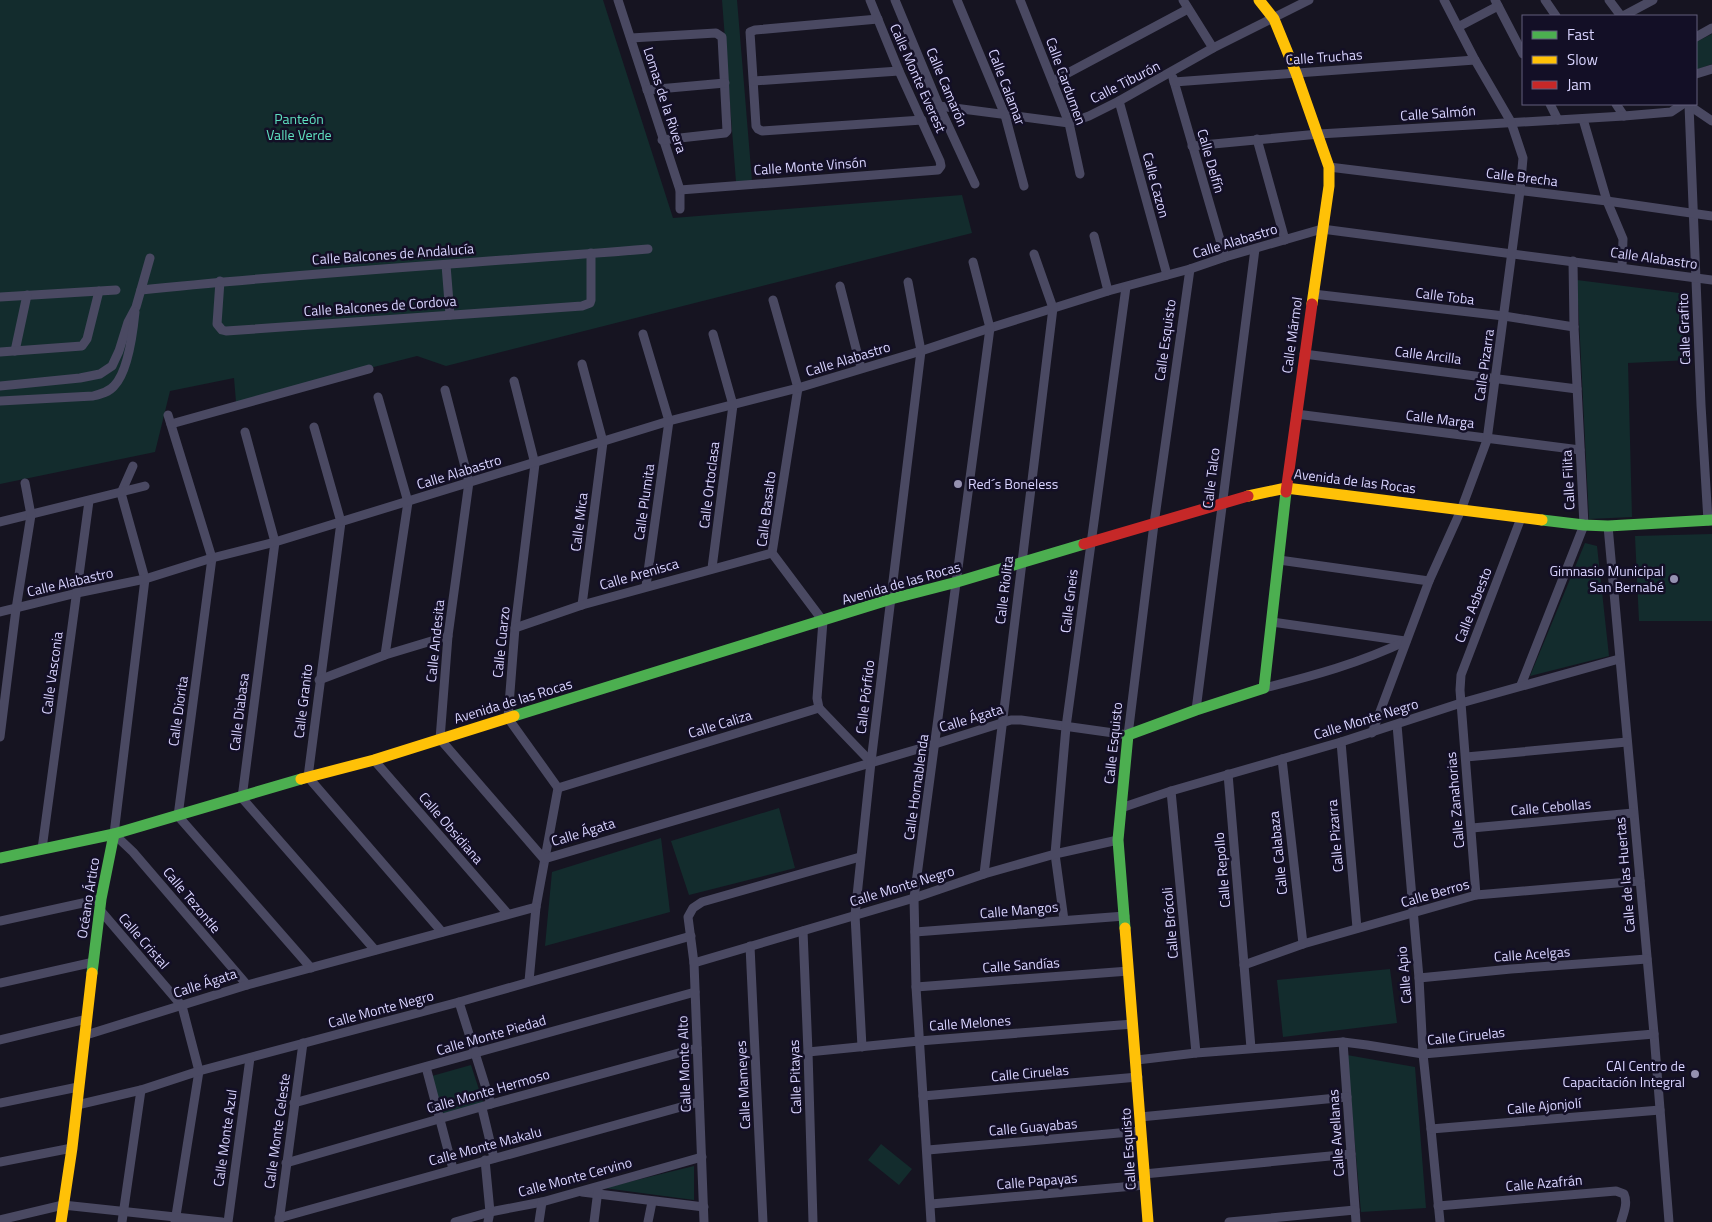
<svg xmlns="http://www.w3.org/2000/svg" width="1712" height="1222" font-family="'Titillium Web',sans-serif">
	<style>
		.green { fill: #132c2d }
		.lines { fill: none; stroke-linecap: round; stroke-linejoin: round }
		.street { stroke: #4a4962; stroke-width: 9 }
		.fast { stroke: #4caf50; stroke-width: 11 }
		.slow { stroke: #ffc107; stroke-width: 11 }
		.jam { stroke: #c62828; stroke-width: 11 }
		.poi-dot { fill: #9591b1; stroke: #130f26; stroke-width: 2 }
		.labels { text-anchor: middle; stroke-width: 5; stroke-linejoin: round; paint-order: stroke }
		.street-label { font-size: 14px; fill: #d9d4ff; stroke: #130f26 }
		.park-label { font-size: 14px; fill: #5fe0c0; stroke: #130f26 }
		.poi-label { font-size: 14px; fill: #d9d4ff; stroke: #130f26; text-anchor: end }
	</style>
	<rect width="100%" height="100%" fill="#161421"/>
	<g class="green">
		<path d="M0 0H603L673 218 962 195 972 233 446 366 417 356 236 402 234 378 170 391 155 452 0 484Z"/>
		<path d="M722 0H737L752 181 736 182Z"/>
		<path d="M1712 34V64L1696 70V42Z"/>
		<path d="M1577 280 1687 294 1690 360 1628 363 1632 517 1589 519Z"/>
		<path d="M1712 534V621H1639L1635 536Z"/>
		<path d="M1585 543 1597 546 1609 656 1530 676Z"/>
		<path d="M779 808 795 868 689 895 671 841Z"/>
		<path d="M661 838 670 912 545 946 552 872Z"/>
		<path d="M1390 969 1397 1023 1283 1037 1277 980Z"/>
		<path d="M1347 1055 1415 1067 1426 1208 1361 1212Z"/>
		<path d="M471 1065 484 1105 443 1116 432 1076Z"/>
		<path d="M881 1144 912 1169 899 1185 868 1160Z"/>
		<path d="M694 1166V1200L604 1188Z"/>
	</g>
	<g class="lines">
		<g class="street">
			<path d="M618 0 680 190V209"/>
			<path d="M895 0 939 106 975 184"/>
			<path d="M957 0 1005 115 1024 186"/>
			<path d="M1020 0 1069 123 1080 174"/>
			<path d="M1183 0 1213 48"/>
			<path d="M1495 0 1523 54"/>
			<path d="M1545 0 1556 16"/>
			<path d="M1609 0 1621 16"/>
			<path d="M1623 16 1653 0"/>
			<path d="M878 19 755 30 750 32 756 126 758 129 762 131 922 120"/>
			<path d="M1458 27 1498 6"/>
			<path d="M1696 37 1712 28"/>
			<path d="M631 38 716 33 722 37 727 131 725 133 662 140"/>
			<path d="M1696 74 1712 69"/>
			<path d="M1173 78 1225 257"/>
			<path d="M754 81 899 71"/>
			<path d="M1053 81 1188 9"/>
			<path d="M1174 82 1475 60"/>
			<path d="M647 90 725 83"/>
			<path d="M1119 101 1167 275"/>
			<path d="M1550 104 1558 120"/>
			<path d="M1616 104 1624 116"/>
			<path d="M1687 104 1712 121"/>
			<path d="M1689 105 1701 405 1708 521"/>
			<path d="M939 106 1069 123 1089 116 1119 101 1213 48 1309 0"/>
			<path d="M1583 119 1607 201 1623 239 1622 267"/>
			<path d="M1257 139 1285 240"/>
			<path d="M1192 146 1319 134 1624 116 1671 112 1683 104"/>
			<path d="M1329 167 1607 201 1712 216"/>
			<path d="M680 190 938 170 941 166 940 161 899 71 870 0"/>
			<path d="M1094 236 1108 291"/>
			<path d="M446 265 450 315"/>
			<path d="M220 281 217 324 222 330 226 331 582 306 590 303 591 300V253"/>
			<path d="M840 286 861 368"/>
			<path d="M141 290C310 272 479 263 648 249"/>
			<path d="M1313 294 1504 316 1574 327"/>
			<path d="M0 297 116 290"/>
			<path d="M773 300 798 388 772 553 823 621 817 698 819 708"/>
			<path d="M643 334 669 421 646 586"/>
			<path d="M15 351 27 295"/>
			<path d="M0 352 82 346 87 339 99 291"/>
			<path d="M1304 354 1577 389"/>
			<path d="M582 364 603 442 582 605"/>
			<path d="M514 381 535 464 515 628 508 718 558 788 536 907 529 981"/>
			<path d="M0 386 80 378 100 374 112 366 119 351 128 322 136 307 150 258"/>
			<path d="M445 390 469 482 448 636 440 739 544 859 935 744 1011 720H1021L1128 735 1154 524 1190 269"/>
			<path d="M378 397 408 502 385 655"/>
			<path d="M0 401 93 396C101 394 109 392 114 386 128 372 133 332 135 312"/>
			<path d="M1296 414 1580 450"/>
			<path d="M168 415 212 558 178 816 311 968"/>
			<path d="M171 424 369 369"/>
			<path d="M314 427 341 522 308 777 442 932"/>
			<path d="M245 432 275 542 242 798 375 950"/>
			<path d="M121 493 145 579 114 834 133 852 247 985"/>
			<path d="M121 493 133 466"/>
			<path d="M0 522 145 486"/>
			<path d="M1608 526 1654 1034 1669 1222"/>
			<path d="M1279 560 1429 581"/>
			<path d="M712 568 733 405 713 334"/>
			<path d="M0 612 77 593 145 579 212 558 275 542 669 421 798 388 921 351 990 328 1108 291 1190 269 1225 257 1322 229 1712 280"/>
			<path d="M1272 622 1405 641"/>
			<path d="M515 628 582 605 772 553"/>
			<path d="M319 680 385 655 448 636"/>
			<path d="M1521 685 1584 525 1574 327 1573 261"/>
			<path d="M1264 688C1313 676 1360 663 1406 641"/>
			<path d="M819 708 871 762"/>
			<path d="M1196 710 1255 249"/>
			<path d="M1397 725 1419 978 1423 1054 1431 1129 1440 1222"/>
			<path d="M1372 733 1429 581 1461 510 1487 440 1520 191 1523 158 1511 122 1475 60 1444 0"/>
			<path d="M0 737 16 609 31 515 25 483"/>
			<path d="M1341 742 1357 928"/>
			<path d="M1466 757 1627 742"/>
			<path d="M1282 759 1303 944"/>
			<path d="M374 760 507 913"/>
			<path d="M1228 774 1251 1048"/>
			<path d="M558 788 819 708"/>
			<path d="M1171 791 1196 1053"/>
			<path d="M1121 808 1171 791 1341 742 1461 703 1619 659"/>
			<path d="M1472 828 1633 813"/>
			<path d="M42 849 89 501"/>
			<path d="M984 874 1053 308 1034 254"/>
			<path d="M1476 895 1460 690 1461 675 1521 518"/>
			<path d="M100 910 182 1006 199 1071 175 1222"/>
			<path d="M1064 920 1055 854 1066 727 1126 287"/>
			<path d="M0 921 101 899"/>
			<path d="M803 931 808 1052 813 1222"/>
			<path d="M915 932 1125 916"/>
			<path d="M750 946 763 1222"/>
			<path d="M694 963 914 898 984 874 1055 854 1118 840"/>
			<path d="M1244 965 1303 944 1476 895 1640 881"/>
			<path d="M1419 978 1511 969 1647 959"/>
			<path d="M0 983 94 962"/>
			<path d="M916 987 1129 971"/>
			<path d="M459 1002 491 1104"/>
			<path d="M86 1035 247 985 536 907"/>
			<path d="M0 1040 87 1019"/>
			<path d="M1343 1042 1356 1222"/>
			<path d="M862 1047 855 915 871 762 921 351 908 282"/>
			<path d="M808 1052 919 1041 1133 1024"/>
			<path d="M1137 1060 1196 1053 1343 1042 1367 1045 1423 1054 1654 1034"/>
			<path d="M426 1067 453 1169"/>
			<path d="M923 1096 1138 1077"/>
			<path d="M0 1103 78 1087"/>
			<path d="M294 1103 695 992"/>
			<path d="M77 1105 141 1090 199 1071 459 1002 691 936"/>
			<path d="M482 1108 494 1158"/>
			<path d="M1140 1117 1347 1097"/>
			<path d="M1431 1129 1660 1110"/>
			<path d="M928 1150 1141 1131"/>
			<path d="M485 1160 490 1212 488 1222"/>
			<path d="M0 1162 72 1148"/>
			<path d="M286 1163 491 1104 697 1048"/>
			<path d="M1144 1174 1351 1154"/>
			<path d="M582 1192 704 1207"/>
			<path d="M931 1204 1145 1185"/>
			<path d="M1438 1206 1616 1191 1624 1194C1628 1203 1624 1212 1621 1222"/>
			<path d="M279 1218 699 1102"/>
			<path d="M0 1220 63 1205 222 1222"/>
			<path d="M122 1222 141 1090"/>
			<path d="M228 1222 250 1058"/>
			<path d="M279 1222 303 1043"/>
			<path d="M455 1222 490 1212 542 1202 702 1157"/>
			<path d="M539 1222 542 1202"/>
			<path d="M594 1222 598 1190"/>
			<path d="M648 1222 652 1202"/>
			<path d="M704 1222 694 963 688 917 693 908 702 902 860 857"/>
			<path d="M931 1222 916 987 914 898 990 328 973 262"/>
			<path d="M1229 1222 1355 1210"/>
		</g>
		<g class="fast">
			<path d="M1542 520 1584 525 1608 526 1712 520"/>
			<path d="M514 716 891 599 957 582 1084 544"/>
			<path d="M0 858 114 834 301 779"/>
			<path d="M1125 928 1118 840 1128 735 1196 710 1264 688 1286 492"/>
			<path d="M92 973 101 899 114 834"/>
		</g>
		<g class="slow">
			<path d="M1259 0 1274 19 1296 73 1329 167V186L1312 304"/>
			<path d="M1248 496 1286 488 1542 520"/>
			<path d="M301 779 374 760 514 716"/>
			<path d="M1125 928 1148 1222"/>
			<path d="M61 1222 72 1148 92 973"/>
		</g>
		<g class="jam">
			<path d="M1286 492 1312 304"/>
			<path d="M1084 544 1248 496"/>
		</g>
	</g>
	<g class="poi-dot">
		<circle cx="958" cy="484" r="5"/>
		<circle cx="1674" cy="579" r="5"/>
		<circle cx="1695" cy="1074" r="5"/>
	</g>
	<g class="labels">
		<g class="street-label">
			<text transform="translate(1324 57) rotate(-4)" y="5">Calle Truchas</text>
			<text transform="translate(918 78) rotate(66)" y="5">Calle Monte Everest</text>
			<text transform="translate(1066 81) rotate(70)" y="5">Calle Cardumen</text>
			<text transform="translate(1125 82) rotate(-27)" y="5">Calle Tiburón</text>
			<text transform="translate(947 87) rotate(67)" y="5">Calle Camarón</text>
			<text transform="translate(1007 87) rotate(69)" y="5">Calle Calamar</text>
			<text transform="translate(665 100) rotate(72)" y="5">Lomas de la Rivera</text>
			<text transform="translate(1438 113) rotate(-4)" y="5">Calle Salmón</text>
			<text transform="translate(1211 161) rotate(74)" y="5">Calle Delfín</text>
			<text transform="translate(810 166) rotate(-4)" y="5">Calle Monte Vinsón</text>
			<text transform="translate(1522 177) rotate(7)" y="5">Calle Brecha</text>
			<text transform="translate(1156 185) rotate(75)" y="5">Calle Cazon</text>
			<text transform="translate(1235 241) rotate(-17)" y="5">Calle Alabastro</text>
			<text transform="translate(393 254) rotate(-4)" y="5">Calle Balcones de Andalucía</text>
			<text transform="translate(1654 258) rotate(8)" y="5">Calle Alabastro</text>
			<text transform="translate(1445 296) rotate(7)" y="5">Calle Toba</text>
			<text transform="translate(380 306) rotate(-4)" y="5">Calle Balcones de Cordova</text>
			<text transform="translate(1684 329) rotate(-92)" y="5">Calle Grafito</text>
			<text transform="translate(1292 335) rotate(-82)" y="5">Calle Mármol</text>
			<text transform="translate(1165 340) rotate(-82)" y="5">Calle Esquisto</text>
			<text transform="translate(1428 355) rotate(7)" y="5">Calle Arcilla</text>
			<text transform="translate(848 359) rotate(-17)" y="5">Calle Alabastro</text>
			<text transform="translate(1484 365) rotate(-82)" y="5">Calle Pizarra</text>
			<text transform="translate(1440 419) rotate(7)" y="5">Calle Marga</text>
			<text transform="translate(459 472) rotate(-17)" y="5">Calle Alabastro</text>
			<text transform="translate(1211 478) rotate(-83)" y="5">Calle Talco</text>
			<text transform="translate(1568 480) rotate(-93)" y="5">Calle Filita</text>
			<text transform="translate(1355 481) rotate(7)" y="5">Avenida de las Rocas</text>
			<text transform="translate(709 485) rotate(-83)" y="5">Calle Ortoclasa</text>
			<text transform="translate(644 502) rotate(-82)" y="5">Calle Plumita</text>
			<text transform="translate(766 509) rotate(-83)" y="5">Calle Basalto</text>
			<text transform="translate(579 522) rotate(-83)" y="5">Calle Mica</text>
			<text transform="translate(639 574) rotate(-16)" y="5">Calle Arenisca</text>
			<text transform="translate(70 582) rotate(-13)" y="5">Calle Alabastro</text>
			<text transform="translate(901 583) rotate(-16)" y="5">Avenida de las Rocas</text>
			<text transform="translate(1004 590) rotate(-83)" y="5">Calle Riolita</text>
			<text transform="translate(1069 601) rotate(-83)" y="5">Calle Gneis</text>
			<text transform="translate(1473 605) rotate(-69)" y="5">Calle Asbesto</text>
			<text transform="translate(435 641) rotate(-84)" y="5">Calle Andesita</text>
			<text transform="translate(501 642) rotate(-84)" y="5">Calle Cuarzo</text>
			<text transform="translate(52 673) rotate(-82)" y="5">Calle Vasconia</text>
			<text transform="translate(865 697) rotate(-83)" y="5">Calle Pórfido</text>
			<text transform="translate(303 701) rotate(-83)" y="5">Calle Granito</text>
			<text transform="translate(513 701) rotate(-17)" y="5">Avenida de las Rocas</text>
			<text transform="translate(178 711) rotate(-82)" y="5">Calle Diorita</text>
			<text transform="translate(239 712) rotate(-83)" y="5">Calle Diabasa</text>
			<text transform="translate(971 718) rotate(-17)" y="5">Calle Ágata</text>
			<text transform="translate(1366 719) rotate(-17)" y="5">Calle Monte Negro</text>
			<text transform="translate(720 724) rotate(-17)" y="5">Calle Caliza</text>
			<text transform="translate(1113 743) rotate(-84)" y="5">Calle Esquisto</text>
			<text transform="translate(916 787) rotate(-82)" y="5">Calle Hornablenda</text>
			<text transform="translate(1455 800) rotate(-95)" y="5">Calle Zanahorias</text>
			<text transform="translate(1551 807) rotate(-5)" y="5">Calle Cebollas</text>
			<text transform="translate(451 828) rotate(49)" y="5">Calle Obsidiana</text>
			<text transform="translate(583 832) rotate(-17)" y="5">Calle Ágata</text>
			<text transform="translate(1335 836) rotate(-95)" y="5">Calle Pizarra</text>
			<text transform="translate(1278 853) rotate(-96)" y="5">Calle Calabaza</text>
			<text transform="translate(1222 870) rotate(-95)" y="5">Calle Repollo</text>
			<text transform="translate(1625 875) rotate(-95)" y="5">Calle de las Huertas</text>
			<text transform="translate(902 886) rotate(-17)" y="5">Calle Monte Negro</text>
			<text transform="translate(1435 893) rotate(-16)" y="5">Calle Berros</text>
			<text transform="translate(88 898) rotate(-81)" y="5">Océano Ártico</text>
			<text transform="translate(192 900) rotate(50)" y="5">Calle Tezontle</text>
			<text transform="translate(1019 910) rotate(-5)" y="5">Calle Mangos</text>
			<text transform="translate(1170 923) rotate(-95)" y="5">Calle Brócoli</text>
			<text transform="translate(144 941) rotate(49)" y="5">Calle Cristal</text>
			<text transform="translate(1532 954) rotate(-4)" y="5">Calle Acelgas</text>
			<text transform="translate(1021 965) rotate(-4)" y="5">Calle Sandías</text>
			<text transform="translate(1404 975) rotate(-95)" y="5">Calle Apio</text>
			<text transform="translate(205 983) rotate(-18)" y="5">Calle Ágata</text>
			<text transform="translate(381 1009) rotate(-15)" y="5">Calle Monte Negro</text>
			<text transform="translate(970 1023) rotate(-4)" y="5">Calle Melones</text>
			<text transform="translate(491 1035) rotate(-16)" y="5">Calle Monte Piedad</text>
			<text transform="translate(1466 1036) rotate(-6)" y="5">Calle Ciruelas</text>
			<text transform="translate(684 1064) rotate(-92)" y="5">Calle Monte Alto</text>
			<text transform="translate(1030 1073) rotate(-5)" y="5">Calle Ciruelas</text>
			<text transform="translate(795 1077) rotate(-92)" y="5">Calle Pitayas</text>
			<text transform="translate(743 1085) rotate(-93)" y="5">Calle Mameyes</text>
			<text transform="translate(488 1091) rotate(-16)" y="5">Calle Monte Hermoso</text>
			<text transform="translate(1544 1106) rotate(-5)" y="5">Calle Ajonjolí</text>
			<text transform="translate(1033 1127) rotate(-5)" y="5">Calle Guayabas</text>
			<text transform="translate(277 1131) rotate(-82)" y="5">Calle Monte Celeste</text>
			<text transform="translate(1336 1133) rotate(-94)" y="5">Calle Avellanas</text>
			<text transform="translate(225 1138) rotate(-82)" y="5">Calle Monte Azul</text>
			<text transform="translate(485 1146) rotate(-15)" y="5">Calle Monte Makalu</text>
			<text transform="translate(1128 1149) rotate(-94)" y="5">Calle Esquisto</text>
			<text transform="translate(575 1177) rotate(-15)" y="5">Calle Monte Cervino</text>
			<text transform="translate(1037 1181) rotate(-5)" y="5">Calle Papayas</text>
			<text transform="translate(1544 1183) rotate(-5)" y="5">Calle Azafrán</text>
		</g>
		<g class="park-label">
			<text x="299" y="124">Panteón<tspan x="299" dy="16">Valle Verde</tspan></text>
		</g>
		<g class="poi-label">
			<text x="968" y="489" text-anchor="start">Red´s Boneless</text>
			<text x="1664" y="576">Gimnasio Municipal<tspan x="1664" dy="16">San Bernabé</tspan></text>
			<text x="1685" y="1071">CAI Centro de<tspan x="1685" dy="16">Capacitación Integral</tspan></text>
		</g>
	</g>
	<rect x="1522" y="15" width="175" height="90" fill="#130f26" stroke="#625e7d"/>
	<rect x="1532" y="31" width="25" height="8" fill="#4caf50" stroke="#625e7d"/>
	<text x="1567" y="40" font-size="15" fill="#d9d4ff">Fast</text>
	<rect x="1532" y="56" width="25" height="8" fill="#ffc107" stroke="#625e7d"/>
	<text x="1567" y="65" font-size="15" fill="#d9d4ff">Slow</text>
	<rect x="1532" y="81" width="25" height="8" fill="#c62828" stroke="#625e7d"/>
	<text x="1567" y="90" font-size="15" fill="#d9d4ff">Jam</text>
</svg>
